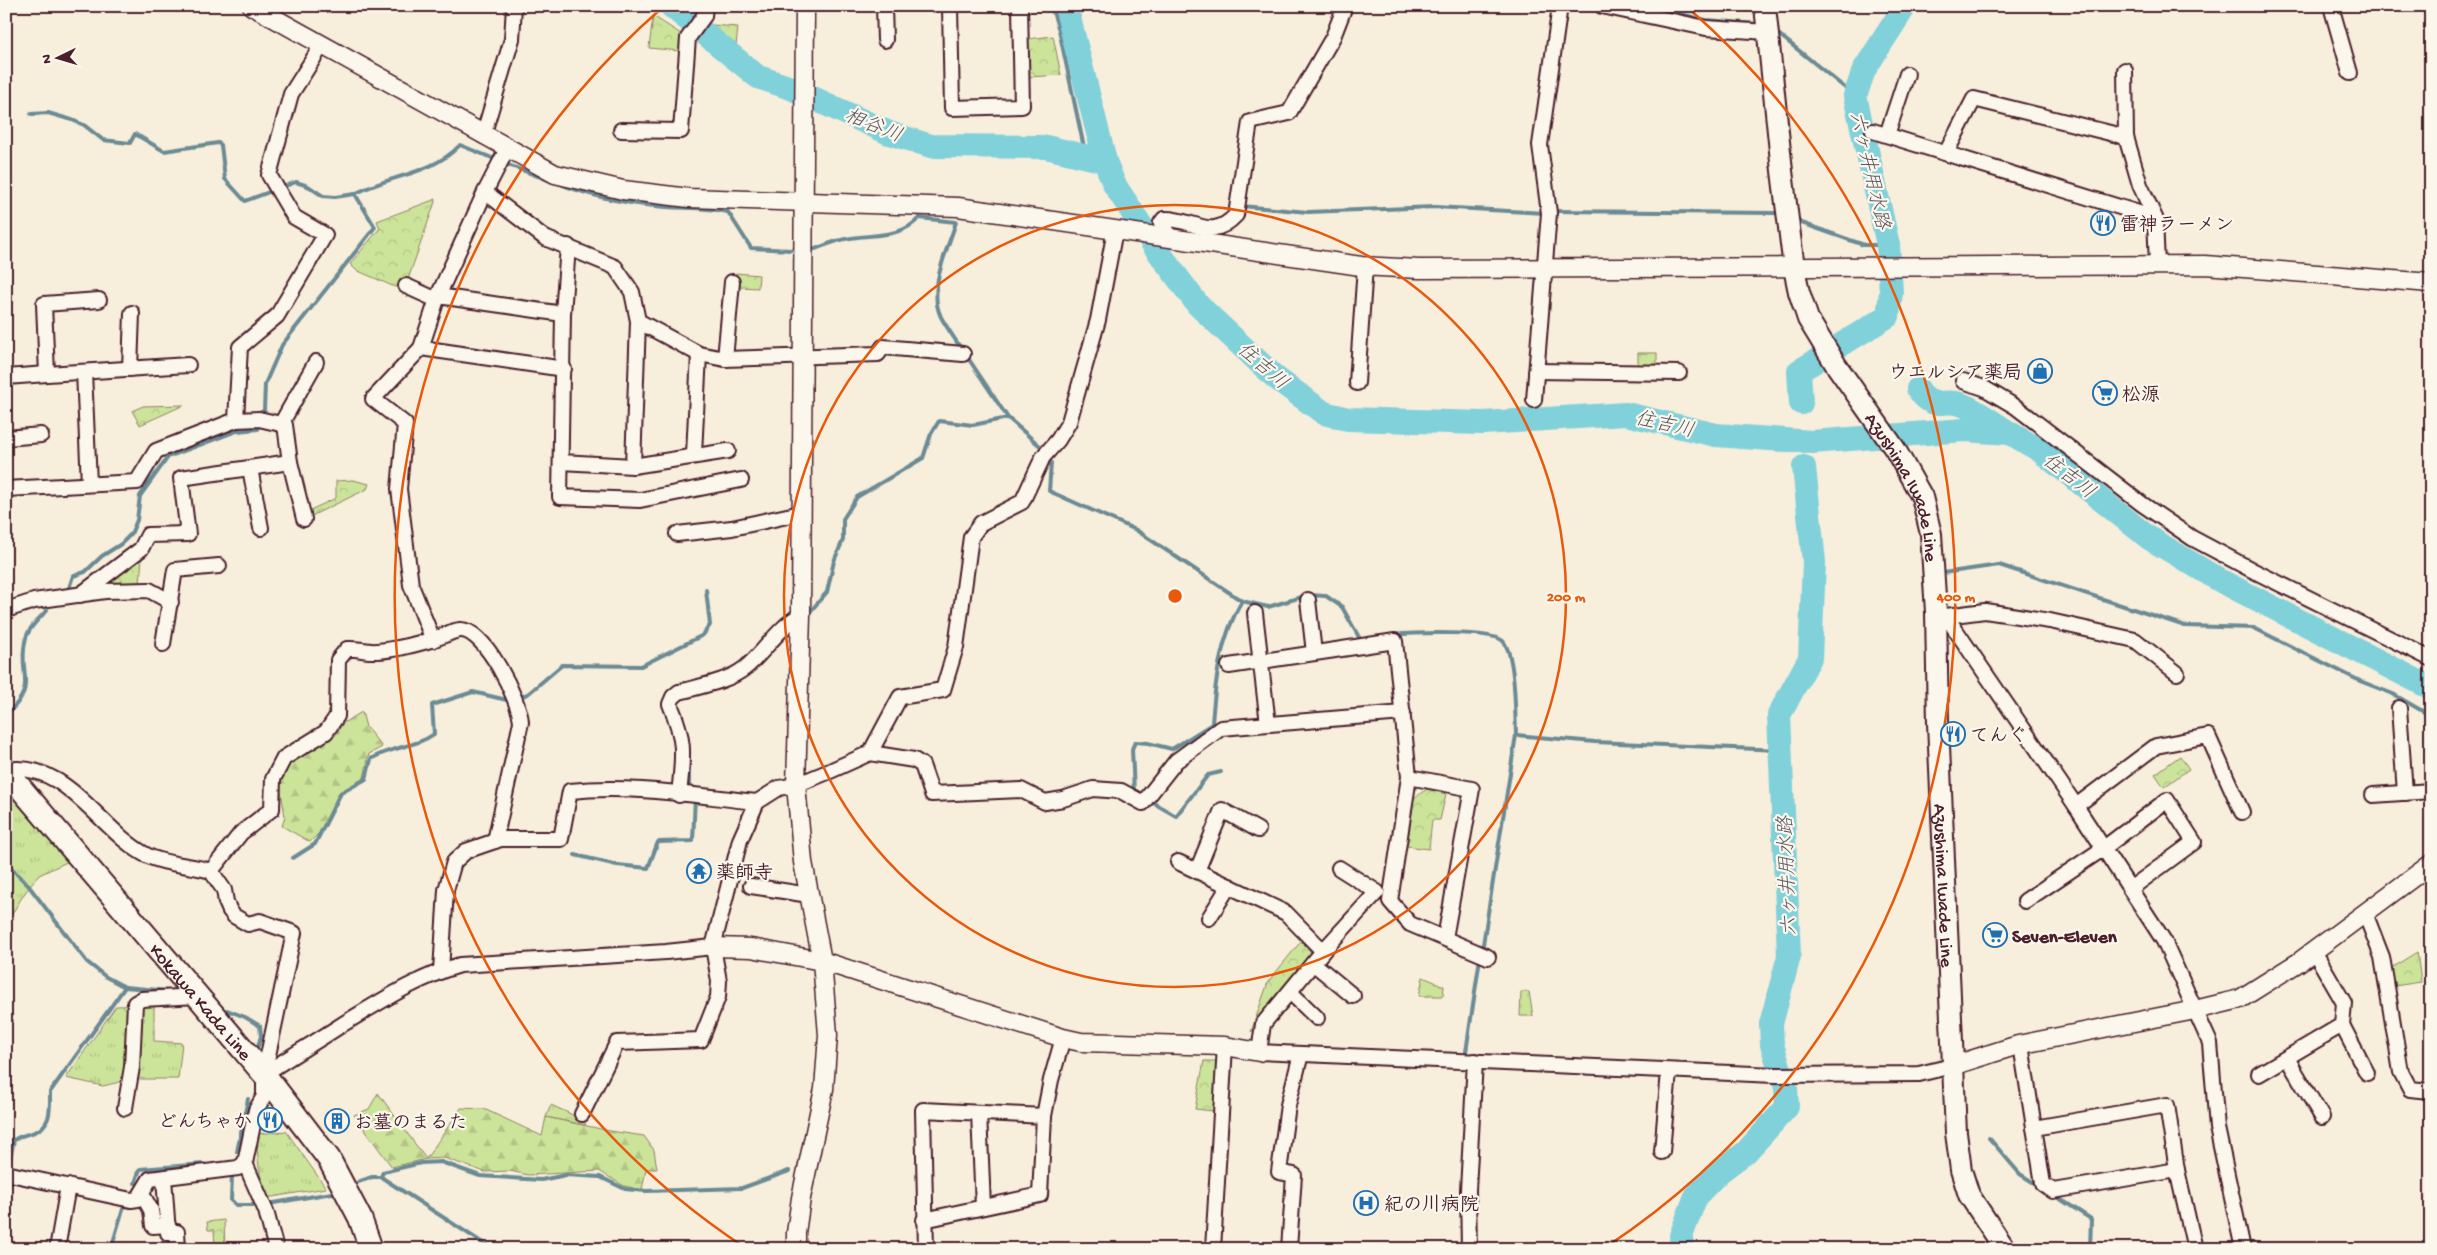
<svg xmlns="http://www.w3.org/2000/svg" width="2437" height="1255" font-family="'Gochi Hand','Klee One',sans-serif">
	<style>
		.grass { fill: url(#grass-tufts); stroke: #8b8262 }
		.forest { fill: url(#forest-firs); stroke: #8b8262 }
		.park { fill: url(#park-crowns); stroke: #8b8262 }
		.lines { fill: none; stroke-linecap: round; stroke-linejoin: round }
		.stream { stroke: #6a8a94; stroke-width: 4 }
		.river { stroke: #80d1da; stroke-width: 24 }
		.minor-casing { stroke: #4a1f2b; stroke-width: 18 }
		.tertiary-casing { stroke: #4a1f2b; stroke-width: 21 }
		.secondary-casing { stroke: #4a1f2b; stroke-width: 24 }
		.primary-casing { stroke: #4a1f2b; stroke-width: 26 }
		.minor { stroke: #fbf7ec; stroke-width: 14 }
		.tertiary { stroke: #fbf7ec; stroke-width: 18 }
		.secondary { stroke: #fbf7ec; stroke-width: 20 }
		.primary { stroke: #fbf7ec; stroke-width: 22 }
		.ring { fill: none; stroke: #e8590c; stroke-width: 2.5 }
		.labels { text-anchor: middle; stroke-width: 4.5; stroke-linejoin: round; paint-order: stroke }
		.poi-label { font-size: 19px; font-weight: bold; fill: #4a1f2b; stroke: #fbf7ec; text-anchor: start }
		.street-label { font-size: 19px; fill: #4a1f2b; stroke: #fbf7ec }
		.water-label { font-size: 20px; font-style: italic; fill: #5a5460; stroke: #fbf7ec }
		.centre { fill: #e8590c; stroke: #fbf7ec; stroke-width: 2.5 }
		.ring-label { font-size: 15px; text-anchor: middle; font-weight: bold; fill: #e8590c; stroke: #fbf7ec; stroke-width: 4.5; stroke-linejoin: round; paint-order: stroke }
	</style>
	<defs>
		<pattern id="grass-tufts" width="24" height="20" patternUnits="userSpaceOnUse" patternTransform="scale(1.25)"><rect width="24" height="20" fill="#cce49a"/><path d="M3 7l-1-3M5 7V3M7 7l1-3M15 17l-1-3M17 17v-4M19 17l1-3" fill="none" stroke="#b1c385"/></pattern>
		<pattern id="forest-firs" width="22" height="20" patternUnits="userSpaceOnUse" patternTransform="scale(1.25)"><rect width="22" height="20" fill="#cce49a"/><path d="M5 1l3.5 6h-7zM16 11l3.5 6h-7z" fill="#b1c385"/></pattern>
		<pattern id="park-crowns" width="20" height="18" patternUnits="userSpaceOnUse" patternTransform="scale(1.25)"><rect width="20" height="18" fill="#cce49a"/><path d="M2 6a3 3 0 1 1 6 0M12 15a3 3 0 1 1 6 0" fill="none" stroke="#b1c385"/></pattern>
	</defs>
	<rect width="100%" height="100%" fill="#f8eedc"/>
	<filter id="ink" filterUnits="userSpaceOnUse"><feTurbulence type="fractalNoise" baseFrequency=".02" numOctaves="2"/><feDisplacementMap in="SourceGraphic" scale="10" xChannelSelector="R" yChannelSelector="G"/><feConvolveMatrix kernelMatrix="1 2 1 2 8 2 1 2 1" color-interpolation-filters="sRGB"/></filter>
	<g filter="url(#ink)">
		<g class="grass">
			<path d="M6 790 69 861 39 875 24 894 6 924Z"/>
			<path d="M154 1005V1041L182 1043 178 1079H132L103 1086 66 1078 116 1006Z"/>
			<path d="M286 1131 326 1188 266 1198C259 1177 257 1156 257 1134Z"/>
		</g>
		<g class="forest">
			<path d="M362 712 366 727 382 747 369 754 364 778 339 792 320 832 310 842 282 826 285 817 280 785 287 765 335 736 343 723Z"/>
			<path d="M378 1093 426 1159 461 1108 484 1109 542 1136 546 1117 610 1131 644 1136 654 1150 657 1169H646L642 1190 624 1186 599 1171 528 1175 510 1171 485 1172 444 1158 426 1159 392 1167 354 1115 369 1109Z"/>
		</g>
		<g class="park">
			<path d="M653 16 681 34 680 51 649 48Z"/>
			<path d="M712 25 738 27 736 46Z"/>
			<path d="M1053 36 1061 75 1028 77 1027 39Z"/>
			<path d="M436 199 404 291 356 270 350 264 380 228 377 221Z"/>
			<path d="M736 273 759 275 758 288 740 287V281L735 280Z"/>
			<path d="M1638 353H1657V368L1638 367Z"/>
			<path d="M184 405 140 425 132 411 143 406Z"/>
			<path d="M353 480 369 484 367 489 307 518 306 512 336 498V481Z"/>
			<path d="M142 556 140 584 98 588Z"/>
			<path d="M2180 756 2189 769 2164 787 2155 774Z"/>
			<path d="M1427 789 1446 794 1440 820H1432L1429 849 1407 846 1414 798Z"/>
			<path d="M1302 940 1313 955 1251 1032 1268 982Z"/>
			<path d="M2417 952 2421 982 2394 986 2391 968Z"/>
			<path d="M1423 977 1444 986 1443 996H1419Z"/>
			<path d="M1521 992H1529L1533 1016H1520Z"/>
			<path d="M1204 1061H1216L1213 1111 1195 1109Z"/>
			<path d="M551 1105 586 1121 585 1125 546 1117Z"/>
			<path d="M224 1220 225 1249H215L214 1230H208L207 1222Z"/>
		</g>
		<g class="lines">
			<g class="stream">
				<path d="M1051 6 1059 30 1086 157"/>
				<path d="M1646 6 1706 20 1757 24"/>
				<path d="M1776 32 1855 96"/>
				<path d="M31 114 48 113 72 120 84 125 103 140 130 143 135 134 164 151 218 143 221 145 225 179 245 201 296 182 308 186 323 196 335 197 355 194"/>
				<path d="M503 163 548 180"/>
				<path d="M555 182C586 195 622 203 655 206 679 209 704 206 728 212L751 248 791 250"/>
				<path d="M1241 206 1308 212 1435 207 1545 213"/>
				<path d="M1552 211 1775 213 1782 216"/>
				<path d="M1796 221 1864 245H1888"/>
				<path d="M815 249C824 246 832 242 841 240 867 233 900 240 919 218L956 222C948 249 927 289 941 317 947 328 955 339 962 350"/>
				<path d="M966 355 1008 418 1047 452 1051 463 1049 491 1136 530 1242 601 1268 607 1308 595 1326 596 1342 607 1360 639H1365"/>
				<path d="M264 410 265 384 282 345 375 227 355 194C389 175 432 175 460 145L497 160"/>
				<path d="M1943 573 1999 565 2185 626 2254 628 2360 681 2393 694 2431 716"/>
				<path d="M64 592 69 588 73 576 85 572 102 556 121 544 131 534 137 520 140 496 168 457 237 431 258 429"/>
				<path d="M809 613 827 592 834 561 843 540V519L857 497 923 458 931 434 939 421 973 425 1008 418"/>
				<path d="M1394 635C1412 633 1492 630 1503 641 1516 656 1515 714 1516 735L1595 742 1780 750"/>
				<path d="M517 699 529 693 562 665 641 666 703 635 710 625 706 590"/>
				<path d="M6 715C39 685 18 677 25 642 27 629 38 620 47 610"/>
				<path d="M689 761V791"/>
				<path d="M1137 794 1134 792 1132 749 1135 742 1148 743 1172 749 1212 724C1215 682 1220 638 1242 601"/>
				<path d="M1150 801 1176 816 1208 775 1221 772"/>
				<path d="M575 855 617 865 648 868 658 842 693 841 695 797"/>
				<path d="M293 858 315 844 341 793 366 779 371 759C391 746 415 748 434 734L432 705 473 692 511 701"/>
				<path d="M6 863 28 885 87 962 106 977 125 987 169 991"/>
				<path d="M1482 951 1516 735"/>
				<path d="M227 1010 245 1017 260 1026 261 1036 258 1046"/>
				<path d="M1466 1052 1480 958"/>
				<path d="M1989 1138 2020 1174 2039 1186"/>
				<path d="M237 1152 248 1099"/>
				<path d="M6 1164H9L14 1140C21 1135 25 1135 32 1133 52 1127 50 1109 50 1092L125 987"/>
				<path d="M232 1176 231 1200 236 1205H255"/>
				<path d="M381 1177 383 1172 421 1163 441 1162 480 1176 541 1180 566 1175 600 1177 625 1189 646 1191 742 1188 789 1171"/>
				<path d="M358 1182 372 1177H381L492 1249"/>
				<path d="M135 1183 140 1169 204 1164"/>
				<path d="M2054 1195 2091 1219 2090 1249"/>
				<path d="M268 1204 332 1193"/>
				<path d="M111 1249 123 1209"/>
			</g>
			<g class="river">
				<path d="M671 6 758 77 791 88 889 133 931 146 1046 147 1105 161"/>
				<path d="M1066 6 1105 161 1114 184 1155 247 1198 305 1276 378 1324 413 1348 419 1483 423 1626 414 1716 435 1812 442 1964 430 2010 433 2039 450 2149 538 2221 581 2431 688"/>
				<path d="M1839 346 1888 316 1891 292 1888 245 1855 96 1864 70 1905 6"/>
				<path d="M1918 389C1933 413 1944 397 1963 405 1978 411 1992 422 2005 430"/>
				<path d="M1801 403 1799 371 1819 359"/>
				<path d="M1682 1249 1681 1236 1696 1196 1718 1173 1746 1152 1787 1107 1786 1087 1772 1045 1771 1024 1789 956 1779 715 1810 658 1814 562 1804 467"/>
			</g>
			<defs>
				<g id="minor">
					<path d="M884 6 885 40"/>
					<path d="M950 6 952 108 1022 106 1020 6"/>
					<path d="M1602 6 1706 28 1768 32"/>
					<path d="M2331 6 2350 73"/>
					<path d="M2125 70 2126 137 2140 185 2155 218 2157 265"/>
					<path d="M621 130 681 131 688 38 704 16 705 6"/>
					<path d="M1873 131 2155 218"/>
					<path d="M1887 135 1907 74"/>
					<path d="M483 136 512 39 514 6"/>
					<path d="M507 149 485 192 438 296 421 348 564 369"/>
					<path d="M1946 153 1974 99 2126 137"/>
					<path d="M485 192 545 238 615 267 632 292 638 321 699 354 725 359 878 354 883 347 963 354"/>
					<path d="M1171 238 1161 223 1164 219C1195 218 1210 243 1236 215L1250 122 1289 113 1333 37 1345 6"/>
					<path d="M568 246 563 314 560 497 640 500 741 480"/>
					<path d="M406 286 437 300"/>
					<path d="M438 296 563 314"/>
					<path d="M421 348 373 399 405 424 399 489 411 585 433 640"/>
					<path d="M725 359 732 282"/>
					<path d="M130 369 132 313"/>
					<path d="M1536 371 1679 373"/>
					<path d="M84 372 89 484"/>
					<path d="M47 374 188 365"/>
					<path d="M6 377 47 374 44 304 99 300"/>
					<path d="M1963 381 1984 388 2016 407 2142 504 2192 538 2252 570 2431 659"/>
					<path d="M1357 383 1365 266"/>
					<path d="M1534 400 1549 213 1540 145 1560 6"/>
					<path d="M236 420 259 419 285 425 290 462"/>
					<path d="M281 424 316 362"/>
					<path d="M6 438 41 435"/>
					<path d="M694 454 699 354"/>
					<path d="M561 462 633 466 728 451"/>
					<path d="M633 466 638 321"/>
					<path d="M250 468 261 528"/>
					<path d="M6 489 137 482 156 451 236 420 240 347 277 316 325 235 294 217 269 175 291 94 322 45"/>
					<path d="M677 534 732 528 801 513"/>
					<path d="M80 595 141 549 148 535 188 534 181 478 290 462 304 519"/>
					<path d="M1308 600 1314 653"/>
					<path d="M6 610 34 601 105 591 149 590 171 602"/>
					<path d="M1936 612 1946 616 2076 806 2164 941 2210 1043 2217 1128 2243 1249"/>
					<path d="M1255 613 1268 724"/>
					<path d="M1946 616 1985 611 2050 621 2135 640 2177 673"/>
					<path d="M163 644 175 570 219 566"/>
					<path d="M1229 666 1395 641 1409 777 1390 901 1410 924 1488 957"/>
					<path d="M2399 708 2405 793"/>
					<path d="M870 753 914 760 922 765 932 794 1021 790 1045 802 1063 799 1093 789 1121 791 1143 803 1176 761 1221 728 1403 713"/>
					<path d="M6 770C67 759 100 832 148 856 167 865 191 865 211 871L224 890 226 902 230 911 234 916 248 924 260 921 294 933 264 1074V1096L256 1110 245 1163 266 1211 276 1249"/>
					<path d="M1409 777 1472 789 1445 938"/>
					<path d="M679 795C683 755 686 742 670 704L673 697 679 692C700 686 727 682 745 668 765 652 777 628 801 615"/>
					<path d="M2373 795 2431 791"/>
					<path d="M2076 806 2156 746 2208 736 2242 812"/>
					<path d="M1178 862 1286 913 1323 951"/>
					<path d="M1339 868 1377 892 1323 951 1263 1024 1259 1052 1775 1075 1919 1074 1952 1066"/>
					<path d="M211 871 241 833 272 809 273 779 284 758 326 732 337 716 338 660 347 649C357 648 367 652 377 651 395 650 417 644 434 639 442 637 451 631 460 630 485 628 520 702 521 722L495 841"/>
					<path d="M1197 871 1222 810 1258 830"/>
					<path d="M751 886 809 895"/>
					<path d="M2025 901 2104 848 2167 800 2194 842 2130 889"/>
					<path d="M2365 913 2382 957 2401 1072 2410 1089 2431 1091"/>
					<path d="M1209 918 1229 886"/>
					<path d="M1313 963 1353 996"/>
					<path d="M441 971 446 890 454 862 466 851 501 839H561L570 791C632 784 696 796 757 802"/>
					<path d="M1290 992 1317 1018"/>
					<path d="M2342 1025 2367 1073"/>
					<path d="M2021 1045 2043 1184 2053 1191 2177 1170"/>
					<path d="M2287 1058 2322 1117"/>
					<path d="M264 1074C290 1057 317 1041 343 1024 380 1002 418 977 460 965L666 952 713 947"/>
					<path d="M2259 1074 2342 1025 2344 1003 2314 951"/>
					<path d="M125 1108 132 1067 135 1003 142 999 198 996"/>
					<path d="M979 1113 983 1207"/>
					<path d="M582 1114 617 1043 701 1040 718 997 719 981 713 947 740 840 757 802 779 788 796 785 830 771 870 753 900 697 943 690 956 647 971 537 981 523 1022 502 1043 457 1058 440 1069 422 1098 320 1115 230"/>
					<path d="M1044 1116 1051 1080 1063 1038"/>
					<path d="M2034 1128 2167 1105 2177 1170 2195 1249"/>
					<path d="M1662 1152 1669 1071"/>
					<path d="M6 1173 131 1200 138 1199 150 1179 238 1168 245 1163"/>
					<path d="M164 1178 168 1233 177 1232 178 1249"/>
					<path d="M142 1194 151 1210 153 1226 168 1225"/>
					<path d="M924 1220 1040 1195 1044 1116 923 1110 926 1249"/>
					<path d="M57 1249 68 1186"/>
					<path d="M1213 1249 1225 1046"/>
					<path d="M1289 1249 1294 1175 1279 1172 1288 1105 1301 1054"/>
					<path d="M1469 1249 1468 1190 1475 1061"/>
				</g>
				<g id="tertiary">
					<path d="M252 6 555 174 623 190 689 198 958 207 1361 266 1419 269 2205 265 2431 283"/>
					<path d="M713 947 751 948 822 961 1063 1038 1081 1042 1225 1046 1259 1052"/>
					<path d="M1952 1066 2018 1045 2195 1010 2240 999 2299 962 2431 864"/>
					<path d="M796 1249V1233L801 1198 824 1089 828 1035 822 961 803 862 796 785 801 615 805 6"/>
				</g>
				<g id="secondary">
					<path id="s1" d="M1765 6 1782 171 1794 268 1799 292 1808 319 1836 365 1895 449 1922 497 1931 534 1936 612 1938 723 1956 1133 1961 1170 1969 1195 2005 1249"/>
				</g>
				<g id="primary">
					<path id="s2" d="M6 771 264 1074 329 1159 360 1218 371 1249"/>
				</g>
			</defs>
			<use href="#minor" class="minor-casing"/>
			<use href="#tertiary" class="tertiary-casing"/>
			<use href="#secondary" class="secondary-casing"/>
			<use href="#primary" class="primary-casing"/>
			<use href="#minor" class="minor"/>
			<use href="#tertiary" class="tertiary"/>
			<use href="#secondary" class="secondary"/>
			<use href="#primary" class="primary"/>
		</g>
	</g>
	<g class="ring">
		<circle cx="1175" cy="596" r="391"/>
		<path d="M744 1247A781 781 0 0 1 663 7M1687 7A781 781 0 0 1 1606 1247"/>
	</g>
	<defs>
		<symbol id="restaurant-ring" viewBox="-11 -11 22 22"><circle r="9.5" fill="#fbf7ec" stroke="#1f6fb2" stroke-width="1.5"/><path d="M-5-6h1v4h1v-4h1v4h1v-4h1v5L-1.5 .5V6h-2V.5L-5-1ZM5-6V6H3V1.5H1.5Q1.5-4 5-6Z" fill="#1f6fb2"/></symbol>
		<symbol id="shop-ring" viewBox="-11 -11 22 22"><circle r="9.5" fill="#fbf7ec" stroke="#1f6fb2" stroke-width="1.5"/><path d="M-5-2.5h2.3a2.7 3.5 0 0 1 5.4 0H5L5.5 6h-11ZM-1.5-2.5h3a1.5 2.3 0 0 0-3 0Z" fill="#1f6fb2"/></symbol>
		<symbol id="supermarket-ring" viewBox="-11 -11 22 22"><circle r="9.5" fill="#fbf7ec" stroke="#1f6fb2" stroke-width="1.5"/><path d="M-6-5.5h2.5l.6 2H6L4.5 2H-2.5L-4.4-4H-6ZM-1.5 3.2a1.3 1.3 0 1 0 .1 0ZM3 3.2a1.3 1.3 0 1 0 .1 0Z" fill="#1f6fb2"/></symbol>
		<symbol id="temple-ring" viewBox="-11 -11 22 22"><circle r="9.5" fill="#fbf7ec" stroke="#1f6fb2" stroke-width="1.5"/><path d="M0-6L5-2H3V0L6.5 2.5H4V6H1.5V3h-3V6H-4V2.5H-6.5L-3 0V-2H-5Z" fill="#1f6fb2"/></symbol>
		<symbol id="building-ring" viewBox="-11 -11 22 22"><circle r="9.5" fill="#fbf7ec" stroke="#1f6fb2" stroke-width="1.5"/><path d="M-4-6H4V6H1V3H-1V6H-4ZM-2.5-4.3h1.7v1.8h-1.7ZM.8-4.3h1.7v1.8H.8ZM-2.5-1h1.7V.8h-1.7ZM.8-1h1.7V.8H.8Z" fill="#1f6fb2"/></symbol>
		<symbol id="hospital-ring" viewBox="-11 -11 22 22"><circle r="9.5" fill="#fbf7ec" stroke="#1f6fb2" stroke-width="1.5"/><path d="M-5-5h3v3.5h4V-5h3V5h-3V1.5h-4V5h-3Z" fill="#1f6fb2"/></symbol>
	</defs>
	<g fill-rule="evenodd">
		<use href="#restaurant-ring" x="2089" y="209" width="28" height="28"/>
		<use href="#shop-ring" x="2026" y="357" width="28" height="28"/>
		<use href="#supermarket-ring" x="2091" y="379" width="28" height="28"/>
		<use href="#restaurant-ring" x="1939" y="720" width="28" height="28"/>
		<use href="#temple-ring" x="685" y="857" width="28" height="28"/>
		<use href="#supermarket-ring" x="1981" y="921" width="28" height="28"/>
		<use href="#restaurant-ring" x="256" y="1106" width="28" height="28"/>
		<use href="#building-ring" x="323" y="1107" width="28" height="28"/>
		<use href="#hospital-ring" x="1352" y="1189" width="28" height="28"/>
	</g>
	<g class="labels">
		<g class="poi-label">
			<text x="2120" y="230">雷神ラーメン</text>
			<text x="2022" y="378" text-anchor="end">ウエルシア薬局</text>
			<text x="2122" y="400">松源</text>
			<text x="1970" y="741">てんぐ</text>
			<text x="716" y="878">薬師寺</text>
			<text x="2012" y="942">Seven-Eleven</text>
			<text x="252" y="1127" text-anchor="end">どんちゃか</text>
			<text x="354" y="1128">お墓のまるた</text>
			<text x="1384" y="1210">紀の川病院</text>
		</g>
		<g class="street-label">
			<text dy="7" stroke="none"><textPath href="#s1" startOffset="512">Azushima Iwade Line</textPath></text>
			<text dy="7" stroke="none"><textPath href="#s1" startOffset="918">Azushima Iwade Line</textPath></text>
			<text dy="7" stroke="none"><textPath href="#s2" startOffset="302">Kokawa Kada Line</textPath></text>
		</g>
		<g class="water-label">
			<text transform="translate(874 124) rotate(22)" y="7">相谷川</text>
			<text transform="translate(1871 170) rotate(77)" y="7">六ヶ井用水路</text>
			<text transform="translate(1264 365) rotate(41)" y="7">住吉川</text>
			<text transform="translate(1665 423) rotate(13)" y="7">住吉川</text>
			<text transform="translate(2070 475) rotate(38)" y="7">住吉川</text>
			<text transform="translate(1786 876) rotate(-92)" y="7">六ヶ井用水路</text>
		</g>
	</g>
	<circle cx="1175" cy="596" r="8" class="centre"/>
	<g class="ring-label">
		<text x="1566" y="601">200 m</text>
		<text x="1956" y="601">400 m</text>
	</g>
	<rect width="2437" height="1255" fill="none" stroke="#fbf7ec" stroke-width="25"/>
	<rect x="12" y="12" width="2412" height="1230" fill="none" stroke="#4a1f2b" stroke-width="2" filter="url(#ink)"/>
	<g transform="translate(58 58) rotate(265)" stroke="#fbf7ec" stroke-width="4" paint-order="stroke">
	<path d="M0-4L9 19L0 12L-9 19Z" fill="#4a1f2b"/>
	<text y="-8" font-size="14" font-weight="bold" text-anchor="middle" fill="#4a1f2b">N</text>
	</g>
</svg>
